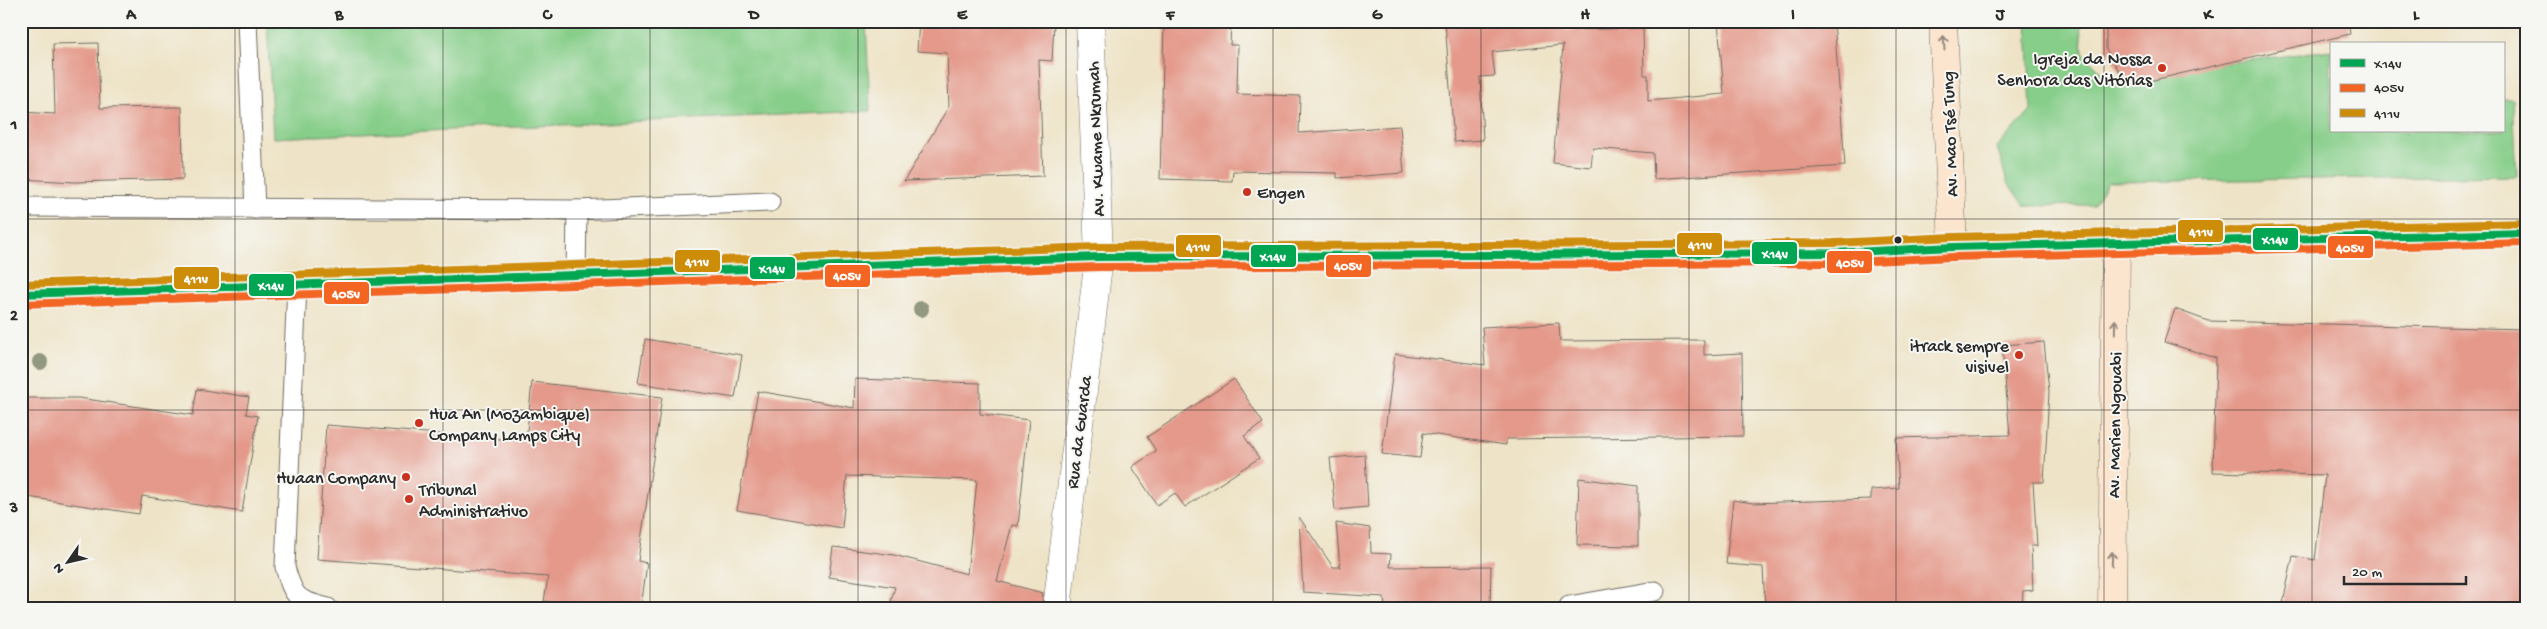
<svg xmlns="http://www.w3.org/2000/svg" width="2547" height="629" font-family="'Gochi Hand',sans-serif">
	<style>
		.green { fill: #86ce89; stroke: #587c5a }
		.building { fill: #e4998a }
		.lines { fill: none; stroke-linecap: round; stroke-linejoin: round }
		.service-casing { stroke: #6f6b61; stroke-width: 21 }
		.minor-casing { stroke: #6f6b61; stroke-width: 29 }
		.secondary-casing { stroke: #6f6b61; stroke-width: 29 }
		.service { stroke: #fff; stroke-width: 19 }
		.minor { stroke: #fff; stroke-width: 28 }
		.secondary { stroke: #fce5cf; stroke-width: 28 }
		.bus-1-casing { stroke: #f6f6f2; stroke-width: 11 }
		.bus-2-casing { stroke: #f6f6f2; stroke-width: 11 }
		.bus-3-casing { stroke: #f6f6f2; stroke-width: 11 }
		.bus-1 { stroke: #00a651; stroke-width: 8 }
		.bus-2 { stroke: #f26522; stroke-width: 8 }
		.bus-3 { stroke: #ce8d09; stroke-width: 8 }
		.tree { fill: #929980 }
		.oneway { stroke: #94887d }
		.grid { fill: none; stroke: #2b2b2b; stroke-width: 1; stroke-opacity: 0.55 }
		.poi-dot { fill: #c8321e; stroke: #f6f6f2; stroke-width: 2 }
		.bus-dot { fill: #2b2b2b; stroke: #f6f6f2; stroke-width: 2 }
		.labels { text-anchor: middle; stroke-width: 4; stroke-linejoin: round; paint-order: stroke }
		.poi-label { font-size: 18px; fill: #2b2b2b; stroke: #f6f6f2; text-anchor: end }
		.street-label { font-size: 18px; fill: #2b2b2b; stroke: #f6f6f2 }
		.line-badge { stroke: #f6f6f2; stroke-width: 2 }
		.badge-label { font-size: 14px; text-anchor: middle; font-weight: bold; fill: #fff }
		.neatline { fill: none; stroke: #2b2b2b; stroke-width: 2 }
		.grid-label { font-size: 16px; text-anchor: middle; font-weight: bold; fill: #2b2b2b }
	</style>
	<rect width="100%" height="100%" fill="#f6f6f2"/>
	<filter id="ink" filterUnits="userSpaceOnUse"><feTurbulence type="fractalNoise" baseFrequency=".02" numOctaves="2"/><feDisplacementMap in="SourceGraphic" scale="10" xChannelSelector="R" yChannelSelector="G"/><feConvolveMatrix kernelMatrix="1 2 1 2 8 2 1 2 1" color-interpolation-filters="sRGB"/></filter>
	<filter id="wash" filterUnits="userSpaceOnUse"><feTurbulence type="fractalNoise" baseFrequency=".0096" numOctaves="4" result="noise"/><feDisplacementMap in="SourceGraphic" scale="20" xChannelSelector="R" yChannelSelector="G"/><feGaussianBlur stdDeviation="1.12" result="paint"/><feColorMatrix in="noise" values="0 0 0 0 0 0 0 0 0 0 0 0 0 0 0 0 0 1.4 0 .05"/><feComposite in="paint" operator="in"/></filter>
	<g filter="url(#wash)">
		<rect width="100%" height="100%" fill="#eee3c6"/>
		<g class="green">
			<path d="M267 21H866L870 111 273 138Z"/>
			<path d="M2027 21H2081L2083 53 2107 78 2331 50V131H2503V99H2513L2517 176 2108 182 2093 205 2025 206 2007 182 1997 147 2031 111Z"/>
		</g>
		<g id="blocks">
			<g class="building">
				<path d="M919 21 1054 23 1052 61 1039 60 1043 176 904 181 949 106 947 53 917 51Z"/>
				<path d="M1164 21H1231L1230 45H1238L1237 94 1300 96 1299 133 1400 126 1404 173 1337 178V173L1233 171 1232 181 1160 179Z"/>
				<path d="M1445 21H1564V30L1643 28 1644 75H1648V101L1724 94 1718 21H1834L1845 166 1654 179 1653 153 1593 148 1591 167 1553 163 1563 45 1492 52 1495 76 1480 77 1483 140 1454 142Z"/>
				<path d="M2106 21H2348L2350 34 2128 86 2106 49Z"/>
				<path d="M98 43 100 108 182 107 183 179 75 182 21 179V112L55 114 53 44Z"/>
				<path d="M2175 309 2208 321 2523 329 2520 449 2526 448V608H2282L2293 556 2315 560 2325 475 2213 472 2216 358 2164 342Z"/>
				<path d="M1559 323 1560 341 1704 340V355L1742 353 1743 436 1506 439V445L1423 433 1420 458 1382 454 1395 354 1485 365 1482 327Z"/>
				<path d="M645 339 742 355 735 398 638 383Z"/>
				<path d="M2044 342 2049 392 2044 482H2033L2037 546H2031L2033 590 2023 591 2022 608H1765L1763 567 1726 564 1733 500 1753 503 1871 499V490L1899 488 1896 438 2010 435 2002 345Z"/>
				<path d="M855 379 980 383V414L1029 420 1018 526 1012 525 997 581 1043 593 1042 608H918L891 601 895 587 829 577 833 547 894 555 967 574 977 480 847 476 842 528 737 510 758 391 854 408Z"/>
				<path d="M1234 379 1263 423 1244 436 1259 458 1185 507 1175 493 1157 505 1132 467 1156 451 1147 437Z"/>
				<path d="M532 382 662 397 638 561 647 563 641 608H588L544 601 548 577 317 559 326 425 526 441Z"/>
				<path d="M197 389 249 397 246 414 258 416 242 512 142 496 139 514 21 496V398H79L193 415Z"/>
				<path d="M1365 455 1368 507 1335 510 1330 458Z"/>
				<path d="M1579 478 1638 486V546L1577 545Z"/>
				<path d="M1299 517 1333 567H1340L1336 523 1370 528 1371 553 1391 554 1390 567 1491 566 1490 608H1385L1384 597 1303 592Z"/>
			</g>
		</g>
	</g>
	<g filter="url(#ink)">
		<use href="#blocks" fill-opacity="0" stroke="#6f6b61" stroke-width="1"/>
		<g class="lines">
			<defs>
				<g id="service">
					<path d="M247 21 255 209"/>
					<path d="M21 207 577 210 770 202"/>
					<path d="M576 275 577 210"/>
					<path d="M297 285 285 567C294 599 297 600 328 608"/>
					<path d="M1569 608V606L1655 591"/>
				</g>
				<path id="minor" d="M1057 608 1099 257 1090 21"/>
				<g id="secondary">
					<path d="M1943 21 1953 247"/>
					<path d="M21 294 1099 257 1833 253 1953 247 2526 233"/>
					<path d="M2112 608 2116 242"/>
				</g>
			</defs>
			<use href="#service" class="service-casing"/>
			<use href="#minor" class="minor-casing"/>
			<use href="#secondary" class="secondary-casing"/>
			<use href="#service" class="service"/>
			<use href="#minor" class="minor"/>
			<use href="#secondary" class="secondary"/>
			<defs>
				<path id="bus-1" d="M21 294 1099 257 1833 253 1953 247 2526 233"/>
				<path id="bus-2" d="M21 304 1099 267 1833 263 1953 257 2526 243"/>
				<path id="bus-3" d="M21 284 1099 247 1833 243 1953 237 2526 223"/>
			</defs>
			<use href="#bus-1" class="bus-1-casing"/>
			<use href="#bus-2" class="bus-2-casing"/>
			<use href="#bus-3" class="bus-3-casing"/>
			<use href="#bus-1" class="bus-1"/>
			<use href="#bus-2" class="bus-2"/>
			<use href="#bus-3" class="bus-3"/>
		</g>
		<g class="tree">
			<circle cx="921" cy="309" r="8"/>
			<circle cx="40" cy="362" r="8"/>
		</g>
		<defs><path id="oneway-shaft" d="M-6 0H5M1.5-3L5.5 0L1.5 3" fill="none" stroke-width="1.6" stroke-linecap="round" stroke-linejoin="round" transform="scale(1.25)"/></defs>
		<g class="oneway">
			<use href="#oneway-shaft" transform="translate(1944 43) rotate(-94)"/>
			<use href="#oneway-shaft" transform="translate(2115 327) rotate(-89)"/>
			<use href="#oneway-shaft" transform="translate(2112 559) rotate(-89)"/>
		</g>
	</g>
	<path class="grid" d="M235 21V608M443 21V608M650 21V608M858 21V608M1066 21V608M1273 21V608M1481 21V608M1689 21V608M1896 21V608M2104 21V608M2312 21V608M21 219H2526M21 410H2526"/>
	<g class="poi-dot">
		<circle cx="2162" cy="68" r="5"/>
		<circle cx="1247" cy="192" r="5"/>
		<circle cx="2019" cy="355" r="5"/>
		<circle cx="419" cy="423" r="5"/>
		<circle cx="406" cy="477" r="5"/>
		<circle cx="409" cy="499" r="5"/>
	</g>
	<circle class="bus-dot" cx="1898" cy="240" r="4.5"/>
	<g class="labels">
		<g class="poi-label">
			<text x="2152" y="64">Igreja da Nossa<tspan x="2152" dy="21">Senhora das Vitórias</tspan></text>
			<text x="1257" y="198" text-anchor="start">Engen</text>
			<text x="2009" y="351">itrack sempre<tspan x="2009" dy="21">visivel</tspan></text>
			<text x="429" y="419" text-anchor="start">Hua An (Mozambique)<tspan x="429" dy="21">Company Lamps City</tspan></text>
			<text x="396" y="483">Huaan Company</text>
			<text x="419" y="495" text-anchor="start">Tribunal<tspan x="419" dy="21">Administrativo</tspan></text>
		</g>
		<g class="street-label">
			<text transform="translate(1949 134) rotate(-92)" y="6">Av. Mao Tsé Tung</text>
			<text transform="translate(1095 139) rotate(-92)" y="6">Av. Kwame Nkrumah</text>
			<text transform="translate(2114 425) rotate(-89)" y="6">Av. Marien Ngouabi</text>
			<text transform="translate(1078 432) rotate(-83)" y="6">Rua da Guarda</text>
		</g>
	</g>
	<g class="line-badge">
		<rect x="2177" y="219" width="47" height="24" rx="5" fill="#ce8d09"/>
		<rect x="2252" y="227" width="47" height="24" rx="5" fill="#00a651"/>
		<rect x="1676" y="232" width="47" height="24" rx="5" fill="#ce8d09"/>
		<rect x="1175" y="234" width="47" height="24" rx="5" fill="#ce8d09"/>
		<rect x="2327" y="235" width="47" height="24" rx="5" fill="#f26522"/>
		<rect x="1751" y="241" width="47" height="24" rx="5" fill="#00a651"/>
		<rect x="1250" y="244" width="47" height="24" rx="5" fill="#00a651"/>
		<rect x="674" y="249" width="47" height="24" rx="5" fill="#ce8d09"/>
		<rect x="1826" y="250" width="47" height="24" rx="5" fill="#f26522"/>
		<rect x="1325" y="254" width="47" height="24" rx="5" fill="#f26522"/>
		<rect x="749" y="256" width="47" height="24" rx="5" fill="#00a651"/>
		<rect x="824" y="264" width="47" height="24" rx="5" fill="#f26522"/>
		<rect x="173" y="266" width="47" height="24" rx="5" fill="#ce8d09"/>
		<rect x="248" y="273" width="47" height="24" rx="5" fill="#00a651"/>
		<rect x="323" y="281" width="47" height="24" rx="5" fill="#f26522"/>
	</g>
	<g class="badge-label">
		<text x="2201" y="236">411v</text>
		<text x="2275" y="244">X14v</text>
		<text x="1700" y="249">411v</text>
		<text x="1198" y="251">411v</text>
		<text x="2350" y="252">405v</text>
		<text x="1775" y="258">X14v</text>
		<text x="1273" y="261">X14v</text>
		<text x="697" y="266">411v</text>
		<text x="1850" y="267">405v</text>
		<text x="1348" y="270">405v</text>
		<text x="772" y="273">X14v</text>
		<text x="847" y="280">405v</text>
		<text x="196" y="283">411v</text>
		<text x="271" y="290">X14v</text>
		<text x="346" y="298">405v</text>
	</g>
	<rect width="2547" height="629" fill="none" stroke="#f6f6f2" stroke-width="55"/>
	<rect x="2330" y="42" width="175" height="90" fill="#f6f6f2" stroke="#a5a5a2"/>
	<rect x="2340" y="59" width="25" height="8" fill="#00a651" stroke="#a5a5a2"/>
	<text x="2374" y="68" font-size="15" fill="#2b2b2b">X14v</text>
	<rect x="2340" y="84" width="25" height="8" fill="#f26522" stroke="#a5a5a2"/>
	<text x="2374" y="92" font-size="15" fill="#2b2b2b">405v</text>
	<rect x="2340" y="109" width="25" height="8" fill="#ce8d09" stroke="#a5a5a2"/>
	<text x="2374" y="118" font-size="15" fill="#2b2b2b">411v</text>
	<g transform="translate(68 562) rotate(236)" stroke="#f6f6f2" stroke-width="4" paint-order="stroke">
	<path d="M0-4L9 19L0 12L-9 19Z" fill="#2b2b2b"/>
	<text y="-8" font-size="14" font-weight="bold" text-anchor="middle" fill="#2b2b2b">N</text>
	</g>
	<path d="M2344 576v8h122v-8" fill="none" stroke="#2b2b2b" stroke-width="2.5"/>
	<text x="2352" y="576" font-size="15" fill="#2b2b2b" stroke="#f6f6f2" stroke-width="4" paint-order="stroke">20 m</text>
	<rect x="28" y="28" width="2492" height="574" class="neatline"/>
	<g class="grid-label">
		<text x="131" y="19">A</text>
		<text x="339" y="19">B</text>
		<text x="547" y="19">C</text>
		<text x="754" y="19">D</text>
		<text x="962" y="19">E</text>
		<text x="1170" y="19">F</text>
		<text x="1377" y="19">G</text>
		<text x="1585" y="19">H</text>
		<text x="1793" y="19">I</text>
		<text x="2000" y="19">J</text>
		<text x="2208" y="19">K</text>
		<text x="2416" y="19">L</text>
		<text x="14" y="129">1</text>
		<text x="14" y="320">2</text>
		<text x="14" y="512">3</text>
	</g>
</svg>
